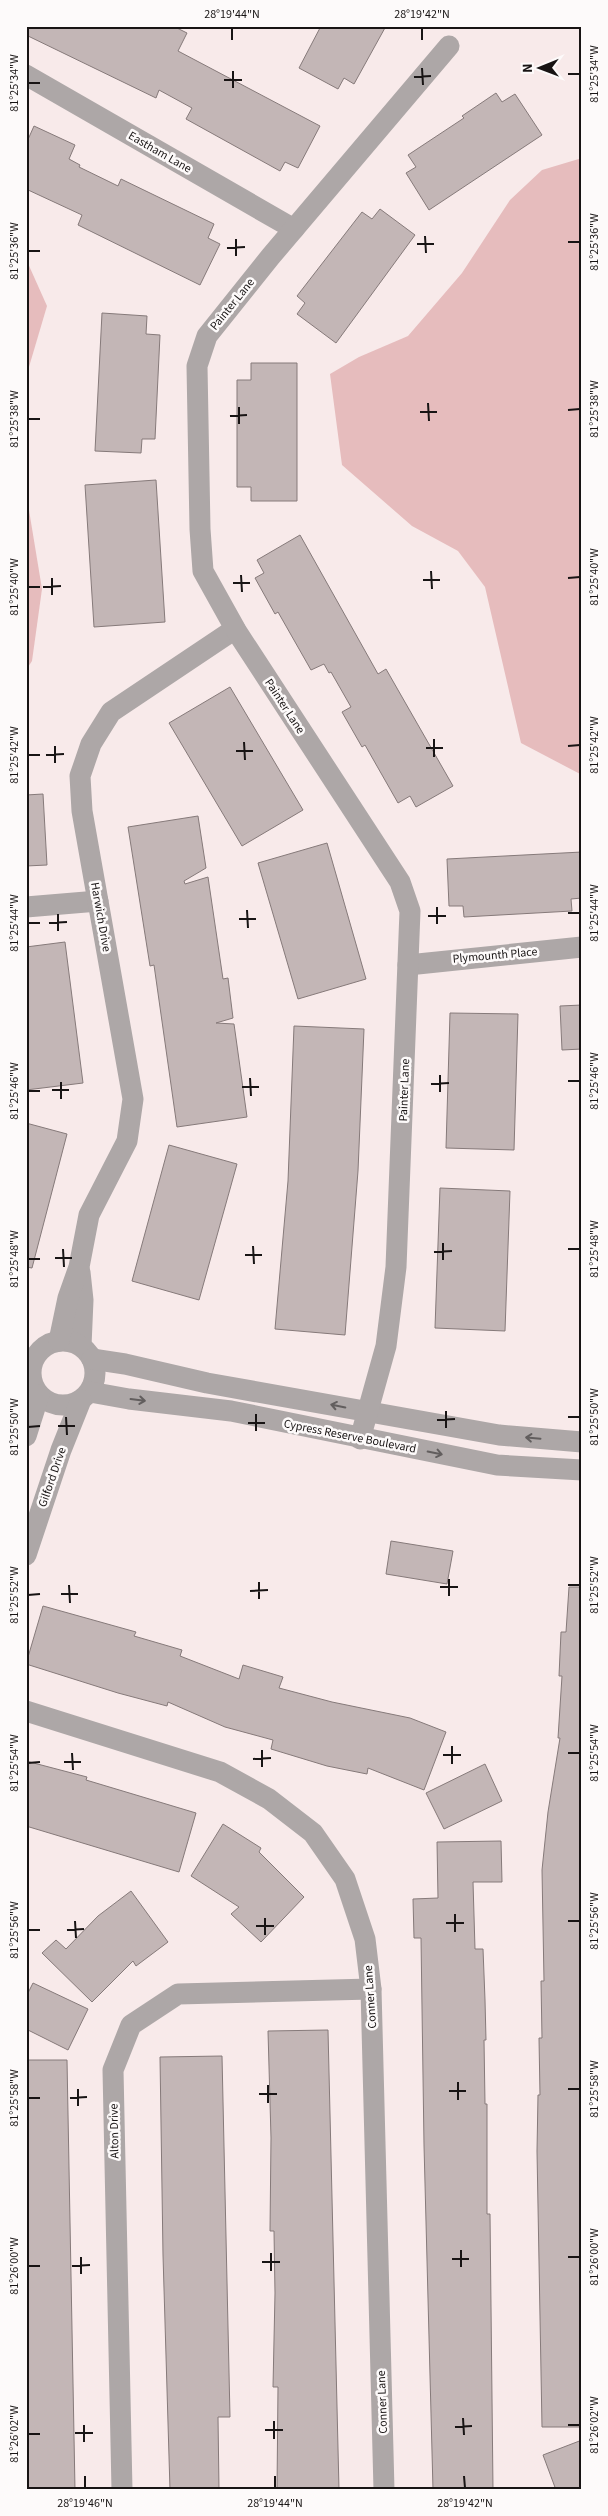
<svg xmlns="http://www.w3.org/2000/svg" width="608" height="2516" font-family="'Source Sans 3',sans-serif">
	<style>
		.green { fill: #e6bcbd }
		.building { fill: #c3b6b6; stroke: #867a7a }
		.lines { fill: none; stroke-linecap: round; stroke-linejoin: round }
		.minor { stroke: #ada7a7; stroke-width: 21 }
		.oneway { stroke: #625e5e }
		.ticks { fill: none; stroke: #181414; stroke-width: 2 }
		.labels { text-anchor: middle; stroke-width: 5; stroke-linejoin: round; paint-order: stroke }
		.street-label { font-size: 12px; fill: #181414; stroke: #fdfafa }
		.neatline { fill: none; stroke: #181414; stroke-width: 2 }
		.ticks-label { font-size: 12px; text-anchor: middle; fill: #181414 }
	</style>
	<rect width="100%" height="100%" fill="#f8eaea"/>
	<g class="green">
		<path d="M582 158V775L521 743 485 587 458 551 412 526 342 465 330 374 359 357 408 336 462 273 510 200 542 170Z"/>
		<path d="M26 259 47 306 26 377Z"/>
		<path d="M26 492 42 589 32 661 26 670Z"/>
	</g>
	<g class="building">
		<path d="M26 26H173L187 33 178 51 320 126 298 168 285 162 280 171 186 119 192 108 159 90 156 98 26 35Z"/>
		<path d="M321 26H386L354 84 344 78 338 89 299 68Z"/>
		<path d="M496 93 502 102 515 94 542 135 429 210 406 173 416 167 408 155 464 118 462 116Z"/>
		<path d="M34 126 75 145 69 159 80 165 79 167 118 186 121 179 214 224 208 238 220 244 200 285 78 225 82 215 26 189V144Z"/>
		<path d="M380 209 415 235 336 343 297 314 305 303 297 296 362 212 372 219Z"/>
		<path d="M102 313 147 316 146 334 160 335 155 439H142L141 453 95 451Z"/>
		<path d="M251 363H297V501H251V487H237V380H251Z"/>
		<path d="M156 480 165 622 94 627 85 485Z"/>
		<path d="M300 535 378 674 386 669 453 786 416 807 410 796 398 803 365 745 362 747 342 712 351 707 331 672 329 673 324 664 311 670 278 612 275 614 255 578 264 573 257 560Z"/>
		<path d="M230 687 303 810 242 846 169 723Z"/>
		<path d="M43 794 47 865 26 866V795Z"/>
		<path d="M198 816 206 868 184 881 185 884 208 877 223 979 228 978 233 1018 216 1023 234 1024 247 1117 177 1127 154 965 150 966 128 827Z"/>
		<path d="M327 843 366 979 298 999 258 863Z"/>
		<path d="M582 852V898L571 899 572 911 464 917 463 906H449L447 859Z"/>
		<path d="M65 942 83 1083 26 1090V947Z"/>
		<path d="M582 1005V1049L562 1050 560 1006Z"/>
		<path d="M450 1013 518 1014 514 1150 446 1148Z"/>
		<path d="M294 1026 364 1029 358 1171 345 1335 275 1329 288 1181Z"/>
		<path d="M26 1123 67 1134 32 1268 26 1267Z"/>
		<path d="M169 1145 237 1164 199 1300 132 1281Z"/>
		<path d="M440 1188 510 1191 505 1331 435 1328Z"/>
		<path d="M391 1541 453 1551 447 1584 386 1574Z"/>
		<path d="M569 1587H582V2427H542L537 2151 538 2095H540L539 2038H542L541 1981H544L542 1870 548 1812 560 1738H558L562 1676H559L561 1632H566Z"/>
		<path d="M43 1606 136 1632 134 1636 182 1650 180 1656 239 1679 243 1665 283 1677 279 1688 332 1702 410 1718 446 1732 424 1790 368 1768 367 1774 327 1766 271 1749 273 1740 225 1727 168 1702 167 1706 118 1693 26 1664Z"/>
		<path d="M26 1761 87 1777 86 1780 196 1813 179 1872 26 1826Z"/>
		<path d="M485 1764 502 1801 444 1829 426 1793Z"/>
		<path d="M223 1824 261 1848 259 1852 304 1897 261 1942 231 1914 239 1907 191 1876Z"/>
		<path d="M501 1841 502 1882H473L475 1949H483L485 2000 486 2040H484L485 2104H487V2214H490L493 2490H433L424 2145 421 1938H414L413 1899 438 1898 437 1842Z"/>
		<path d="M131 1891 168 1942 136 1966 133 1961 92 2002 42 1953 56 1940 66 1949 98 1916Z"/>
		<path d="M33 1983 88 2009 68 2050 26 2029V1997Z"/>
		<path d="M328 2030 339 2490H277L278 2387H273L275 2293 274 2231H270L271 2138 268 2031Z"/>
		<path d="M222 2056 230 2417H218L219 2490H170L163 2255 160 2057Z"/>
		<path d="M26 2060H67L75 2490H26Z"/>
		<path d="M582 2440V2490H556L543 2455Z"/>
	</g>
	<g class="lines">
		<g class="minor">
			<path d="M26 75 294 229"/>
			<path d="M26 907 98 901"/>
			<path d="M408 965 582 947"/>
			<path d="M80 1272 83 1300 81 1346"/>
			<circle cx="63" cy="1373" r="32"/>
			<path d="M59 1341 68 1298 79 1267 89 1215 127 1141 133 1099 82 811 80 776 91 744 111 712 235 629"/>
			<path d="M92 1359 125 1364 207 1383 499 1435 582 1442"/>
			<path d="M90 1392 129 1399 231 1411 497 1465 582 1470"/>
			<path d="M26 1436 39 1395"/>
			<path d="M360 1439 386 1346 396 1267 410 911 400 882 237 632 203 571 200 529 197 366 207 336 271 256 449 46"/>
			<path d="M26 1555 61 1450 81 1400"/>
			<path d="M26 1711 220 1772 269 1799 313 1833 345 1879 365 1939 371 1989 384 2490"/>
			<path d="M122 2490 113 2070 131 2025 178 1994 371 1989"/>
		</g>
	</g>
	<defs><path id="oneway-shaft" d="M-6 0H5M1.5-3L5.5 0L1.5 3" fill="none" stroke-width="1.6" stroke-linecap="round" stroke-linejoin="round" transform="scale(1.25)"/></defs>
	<g class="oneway">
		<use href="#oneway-shaft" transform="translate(138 1400) rotate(7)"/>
		<use href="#oneway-shaft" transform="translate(338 1406) rotate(-168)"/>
		<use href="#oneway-shaft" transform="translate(533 1438) rotate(-175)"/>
		<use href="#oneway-shaft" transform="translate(435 1453) rotate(11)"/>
	</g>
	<path class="ticks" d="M232 28V40M422 28V40M422 68 423 85M233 71V88M568 74H580M414 77 431 76M224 80H242M28 83H40M425 236 426 253M236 239V256M568 242H580M417 244H434M227 248 245 247M28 251H40M428 403 429 421M239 407V424M568 410 580 409M420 412H437M230 416 247 415M28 419H40M431 571 432 589M241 575 242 592M52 578V595M568 578 580 577M423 580H440M233 583H250M28 587H40M43 587 61 586M434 739V757M244 742 245 760M55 746V763M568 746 580 745M426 748H443M236 751H253M28 755H40M46 755 64 754M437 907V924M247 910 248 928M568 913H580M58 914V931M428 916H446M239 919H256M28 923H40M49 923 67 922M440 1075V1092M250 1078 251 1096M568 1081H580M61 1082V1099M431 1084 449 1083M242 1087H259M52 1090H69M28 1091H40M443 1243V1260M253 1246 254 1264M63 1249 64 1267M568 1249H580M434 1252 452 1251M245 1255H262M55 1258H72M28 1259H40M446 1411V1428M256 1414V1431M66 1417 67 1435M568 1417H580M437 1420 455 1419M248 1423H265M58 1426H75M28 1427 40 1426M449 1579V1596M259 1582V1599M69 1585 70 1603M568 1585H580M440 1587H458M250 1591 268 1590M61 1594H78M28 1595 40 1594M452 1746V1764M262 1750V1767M72 1753 73 1770M568 1753H580M443 1755H461M253 1759 271 1758M64 1762H81M28 1763 40 1762M455 1914V1932M265 1918V1935M75 1921 76 1938M568 1921H580M446 1923H464M256 1926H274M28 1930H40M67 1930 84 1929M458 2082V2100M268 2085V2103M78 2089V2106M568 2089H580M449 2091H466M259 2094H277M28 2098H40M70 2098 87 2097M461 2250V2267M271 2253V2271M81 2257V2274M568 2257H580M452 2259H469M262 2262H280M28 2266H40M72 2266 90 2265M463 2418 464 2435M274 2421V2439M84 2425V2442M568 2425H580M455 2427 472 2426M265 2430H283M75 2433H93M28 2434H40M85 2476V2488M275 2476V2488M464 2476 465 2488"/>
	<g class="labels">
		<g class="street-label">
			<text transform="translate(160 152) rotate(30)" y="4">Eastham Lane</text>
			<text transform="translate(232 304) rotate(-51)" y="4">Painter Lane</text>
			<text transform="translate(285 706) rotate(57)" y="4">Painter Lane</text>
			<text transform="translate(101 917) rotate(80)" y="4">Harwich Drive</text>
			<text transform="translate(495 955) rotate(-5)" y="4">Plymounth Place</text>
			<text transform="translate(404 1090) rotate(-88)" y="4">Painter Lane</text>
			<text transform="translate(350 1436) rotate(11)" y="4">Cypress Reserve Boulevard</text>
			<text transform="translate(52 1477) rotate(-71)" y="4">Gilford Drive</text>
			<text transform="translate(370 1997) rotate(-94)" y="4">Conner Lane</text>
			<text transform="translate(114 2131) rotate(-91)" y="4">Alton Drive</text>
			<text transform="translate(382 2402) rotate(-92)" y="4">Conner Lane</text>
		</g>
	</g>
	<rect width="608" height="2516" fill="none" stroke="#fdfafa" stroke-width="55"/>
	<g transform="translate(540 68) rotate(269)" stroke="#fdfafa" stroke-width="4" paint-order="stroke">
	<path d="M0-4L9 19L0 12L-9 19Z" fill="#181414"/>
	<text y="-8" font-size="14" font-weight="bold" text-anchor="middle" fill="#181414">N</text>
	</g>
	<rect x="28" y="28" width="552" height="2460" class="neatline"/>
	<g class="ticks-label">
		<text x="232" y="18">28°19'44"N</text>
		<text x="422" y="18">28°19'42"N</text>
		<text transform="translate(594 74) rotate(-90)" y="4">81°25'34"W</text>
		<text transform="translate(14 83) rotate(-90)" y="4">81°25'34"W</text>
		<text transform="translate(594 242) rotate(-90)" y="4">81°25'36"W</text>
		<text transform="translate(14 251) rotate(-90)" y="4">81°25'36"W</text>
		<text transform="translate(594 409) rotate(-90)" y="4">81°25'38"W</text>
		<text transform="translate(14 419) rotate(-90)" y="4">81°25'38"W</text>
		<text transform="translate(594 577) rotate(-90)" y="4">81°25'40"W</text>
		<text transform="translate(14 587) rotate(-90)" y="4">81°25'40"W</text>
		<text transform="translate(594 745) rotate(-90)" y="4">81°25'42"W</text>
		<text transform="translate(14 755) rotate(-90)" y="4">81°25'42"W</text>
		<text transform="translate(594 913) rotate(-90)" y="4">81°25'44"W</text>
		<text transform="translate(14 923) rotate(-90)" y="4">81°25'44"W</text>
		<text transform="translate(594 1081) rotate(-90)" y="4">81°25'46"W</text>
		<text transform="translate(14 1091) rotate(-90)" y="4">81°25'46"W</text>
		<text transform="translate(594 1249) rotate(-90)" y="4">81°25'48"W</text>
		<text transform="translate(14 1259) rotate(-90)" y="4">81°25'48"W</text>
		<text transform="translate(594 1417) rotate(-90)" y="4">81°25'50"W</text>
		<text transform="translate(14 1427) rotate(-90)" y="4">81°25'50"W</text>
		<text transform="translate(594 1585) rotate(-90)" y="4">81°25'52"W</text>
		<text transform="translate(14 1595) rotate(-90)" y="4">81°25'52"W</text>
		<text transform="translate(594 1753) rotate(-90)" y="4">81°25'54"W</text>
		<text transform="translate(14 1763) rotate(-90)" y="4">81°25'54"W</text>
		<text transform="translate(594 1921) rotate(-90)" y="4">81°25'56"W</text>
		<text transform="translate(14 1930) rotate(-90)" y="4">81°25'56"W</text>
		<text transform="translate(594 2089) rotate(-90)" y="4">81°25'58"W</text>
		<text transform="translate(14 2098) rotate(-90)" y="4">81°25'58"W</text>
		<text transform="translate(594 2257) rotate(-90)" y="4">81°26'00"W</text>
		<text transform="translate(14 2266) rotate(-90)" y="4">81°26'00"W</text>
		<text transform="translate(594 2425) rotate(-90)" y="4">81°26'02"W</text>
		<text transform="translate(14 2434) rotate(-90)" y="4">81°26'02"W</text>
		<text x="85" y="2507">28°19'46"N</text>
		<text x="275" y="2507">28°19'44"N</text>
		<text x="465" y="2507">28°19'42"N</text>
	</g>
</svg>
